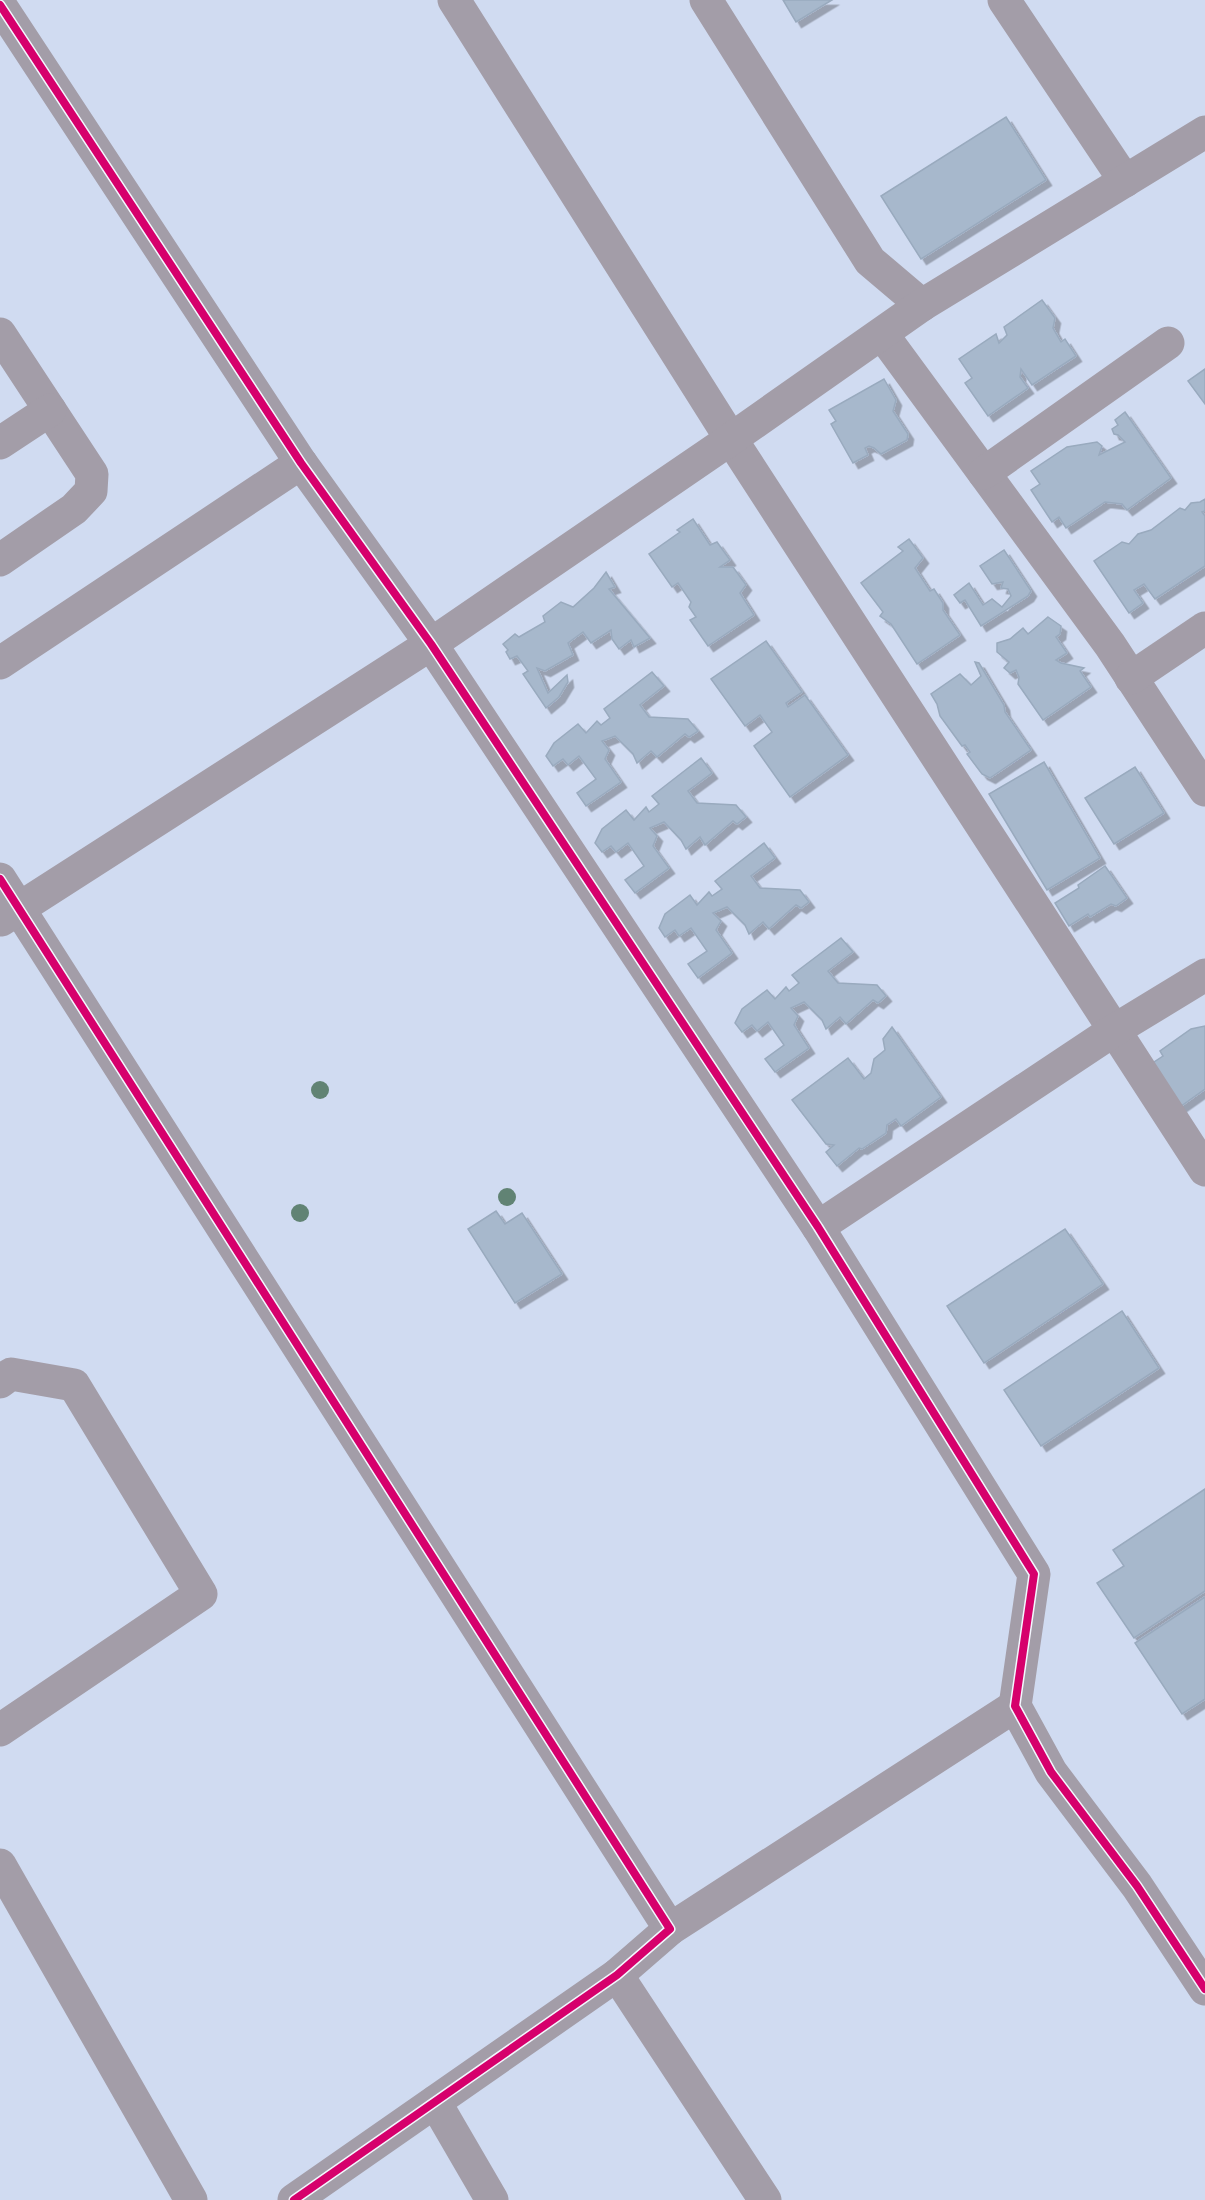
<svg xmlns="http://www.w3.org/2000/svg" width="1205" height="2200" font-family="'Space Grotesk',sans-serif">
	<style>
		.building { fill: #a7b8cc; stroke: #99aabe; stroke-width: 1.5; filter: url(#shadow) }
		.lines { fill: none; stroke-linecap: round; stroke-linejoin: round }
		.street { stroke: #a39da8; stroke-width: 33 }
		.cycleway-casing { stroke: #f3f7fe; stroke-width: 11 }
		.cycleway { stroke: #d6006c; stroke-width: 8 }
		.tree { fill: #618374 }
	</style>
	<defs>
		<filter id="shadow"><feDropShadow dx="5.5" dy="5.5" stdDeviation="0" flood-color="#0004"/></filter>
	</defs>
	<rect width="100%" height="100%" fill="#d0dbf1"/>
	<g class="building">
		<path d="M783 0H832L796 22Z"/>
		<path d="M1006 117 1046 180 921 259 881 196Z"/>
		<path d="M1042 300 1055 318 1053 328 1061 342 1065 339 1076 356 1032 385 1021 369 1020 377 1028 388 988 416 965 383 972 378 959 359 996 334 999 343 1007 335 1004 327Z"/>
		<path d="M1205 369V404L1188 381Z"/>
		<path d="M884 379 896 400 893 411 908 434 907 440 881 454 874 448 869 446 865 448 868 455 853 463 831 424 836 421 829 410Z"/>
		<path d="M1125 412 1171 478 1127 510 1122 504 1105 502 1066 528 1059 517 1052 522 1031 490 1040 484 1031 471 1067 447 1097 442 1102 446 1099 455 1125 442 1118 435 1114 434 1112 429 1118 425 1115 420Z"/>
		<path d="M1205 499V511L1202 512 1205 516V566L1155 599 1144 584 1134 590 1143 603 1129 613 1094 561 1122 542 1129 544 1138 534 1151 530 1180 508 1185 510 1191 503 1200 502Z"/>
		<path d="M693 519 710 545 717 542 730 560 720 567H733L746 585 740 593 754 615 708 646 690 620 696 617 689 607 691 602 678 583 672 587 649 554 680 532 677 530Z"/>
		<path d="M909 539 923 558 915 568 930 591 934 589 943 603V610L960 635 917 664 891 624 880 616 883 612 861 583 903 551 898 547Z"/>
		<path d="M1004 550 1031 591 1028 596 981 626 965 600 960 603 954 595 969 583 983 605 992 599 1002 607 1011 596 1008 589 1001 588 1003 582 992 584 980 566Z"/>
		<path d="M606 572 615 587 609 589 650 638 634 647 631 640 619 649 612 639 611 630 591 643 583 632 568 643 573 655 545 671 537 668 548 693 567 675 568 682 559 697 546 708 523 674 528 671 517 656 510 659 506 652 508 650 503 644 515 634 519 637 545 622 543 616 561 602 573 607 594 588Z"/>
		<path d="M1048 617 1061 626 1060 634 1056 637 1067 653 1056 660 1061 663 1084 668 1080 671 1091 687 1043 720 1018 684 1019 677 1016 670 1010 673 1004 668 1009 662 997 652V643L1010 639 1023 628 1028 634Z"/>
		<path d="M766 641 802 692 786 703 788 707 805 695 848 755 790 797 754 746 772 732 760 715 745 726 711 679Z"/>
		<path d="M975 662 979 663 1004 705 1005 712 1031 750 990 778 982 774 967 754 970 752 965 745 962 746 940 716 937 704 931 694 960 674 971 685 981 676Z"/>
		<path d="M652 672 664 686 640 705 649 717 688 719 698 731 689 737 685 734 657 757 651 751 637 763 633 754 615 736 602 741 609 750 605 759 621 782 586 806 577 793 596 779 579 756 568 765 563 759 553 766 546 756 554 743 578 724 586 733 597 721 601 725 610 718 604 709Z"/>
		<path d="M701 758 712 773 688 791 697 803 736 805 746 817 737 824 733 821 705 845 700 837 686 849 681 840 664 822 650 828 657 836 653 846 669 868 635 893 625 880 644 866 628 843 616 852 611 846 602 852 595 843 602 829 626 810 634 820 646 807 649 812 659 804 652 796Z"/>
		<path d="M1044 762 1100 858 1047 890 989 794Z"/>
		<path d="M1135 767 1164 813 1114 844 1085 798Z"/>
		<path d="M764 843 775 858 751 876 760 888 800 890 809 902 801 908 796 905 769 929 763 922 749 934 745 925 727 907 713 913 721 921 716 930 732 953 698 978 688 964 707 951 691 928 679 936 675 930 665 937 659 928 665 914 690 895 697 905 709 892 712 896 722 889 715 881Z"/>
		<path d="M1105 866 1127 898 1116 906 1111 904 1090 917 1088 914 1069 926 1055 903 1079 888 1078 885Z"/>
		<path d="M841 938 853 952 828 971 838 983 877 985 886 996 878 1003 873 1000 846 1024 840 1017 826 1029 822 1020 804 1002 791 1008 798 1016 794 1025 809 1048 775 1072 765 1059 784 1045 768 1022 757 1031 752 1025 742 1032 735 1023 742 1009 767 990 775 999 786 987 789 991 799 983 792 975Z"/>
		<path d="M1205 1026V1089L1177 1109 1151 1064 1163 1056 1160 1051 1191 1029Z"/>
		<path d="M892 1027 941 1097 901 1126 896 1119 887 1125 886 1133 862 1149 859 1148 837 1166 826 1152 834 1145 826 1144 792 1100 848 1058 864 1079 871 1073 874 1059 885 1050 883 1039Z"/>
		<path d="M496 1211 505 1224 522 1213 562 1274 515 1303 468 1229Z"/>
		<path d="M1065 1229 1103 1284 984 1363 947 1306Z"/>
		<path d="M1122 1311 1159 1368 1041 1446 1004 1390Z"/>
		<path d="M1205 1489V1591L1134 1638 1097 1583 1124 1566 1113 1550Z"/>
		<path d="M1205 1597V1699L1182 1714 1135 1643Z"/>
	</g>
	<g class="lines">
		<g class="street">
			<path d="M454 0 731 439 1205 1170"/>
			<path d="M706 0 870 261 922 305"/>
			<path d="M1004 0 1125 181"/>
			<path d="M0 5 301 463 431 644 818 1227 1034 1574 1015 1706 1051 1772 1137 1886 1205 1989"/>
			<path d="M0 334 92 474 91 491 74 509 0 560"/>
			<path d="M882 334 1110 645 1205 790"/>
			<path d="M0 443 50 410"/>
			<path d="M984 473 1168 343"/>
			<path d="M0 663 301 463"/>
			<path d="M1131 678 1205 628"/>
			<path d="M0 879 670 1929 617 1975 294 2200"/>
			<path d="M1 920 431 644 731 439 922 305 1205 132"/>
			<path d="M818 1227 1113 1031 1205 975"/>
			<path d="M0 1382 11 1374 74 1385 201 1594 0 1730"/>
			<path d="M0 1865 191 2200"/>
			<path d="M670 1929 1015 1706"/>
			<path d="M617 1975 765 2200"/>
			<path d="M435 2102 492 2200"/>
		</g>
		<defs>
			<g id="cycleway">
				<path d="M0 5 301 463 431 644 818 1227 1034 1574 1015 1706 1051 1772 1137 1886 1205 1989"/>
				<path d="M0 879 670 1929 617 1975 294 2200"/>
			</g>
		</defs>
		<use href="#cycleway" class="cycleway-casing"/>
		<use href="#cycleway" class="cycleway"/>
	</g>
	<g class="tree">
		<circle cx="320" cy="1090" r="9"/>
		<circle cx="507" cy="1197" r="9"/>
		<circle cx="300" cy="1213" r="9"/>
	</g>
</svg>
